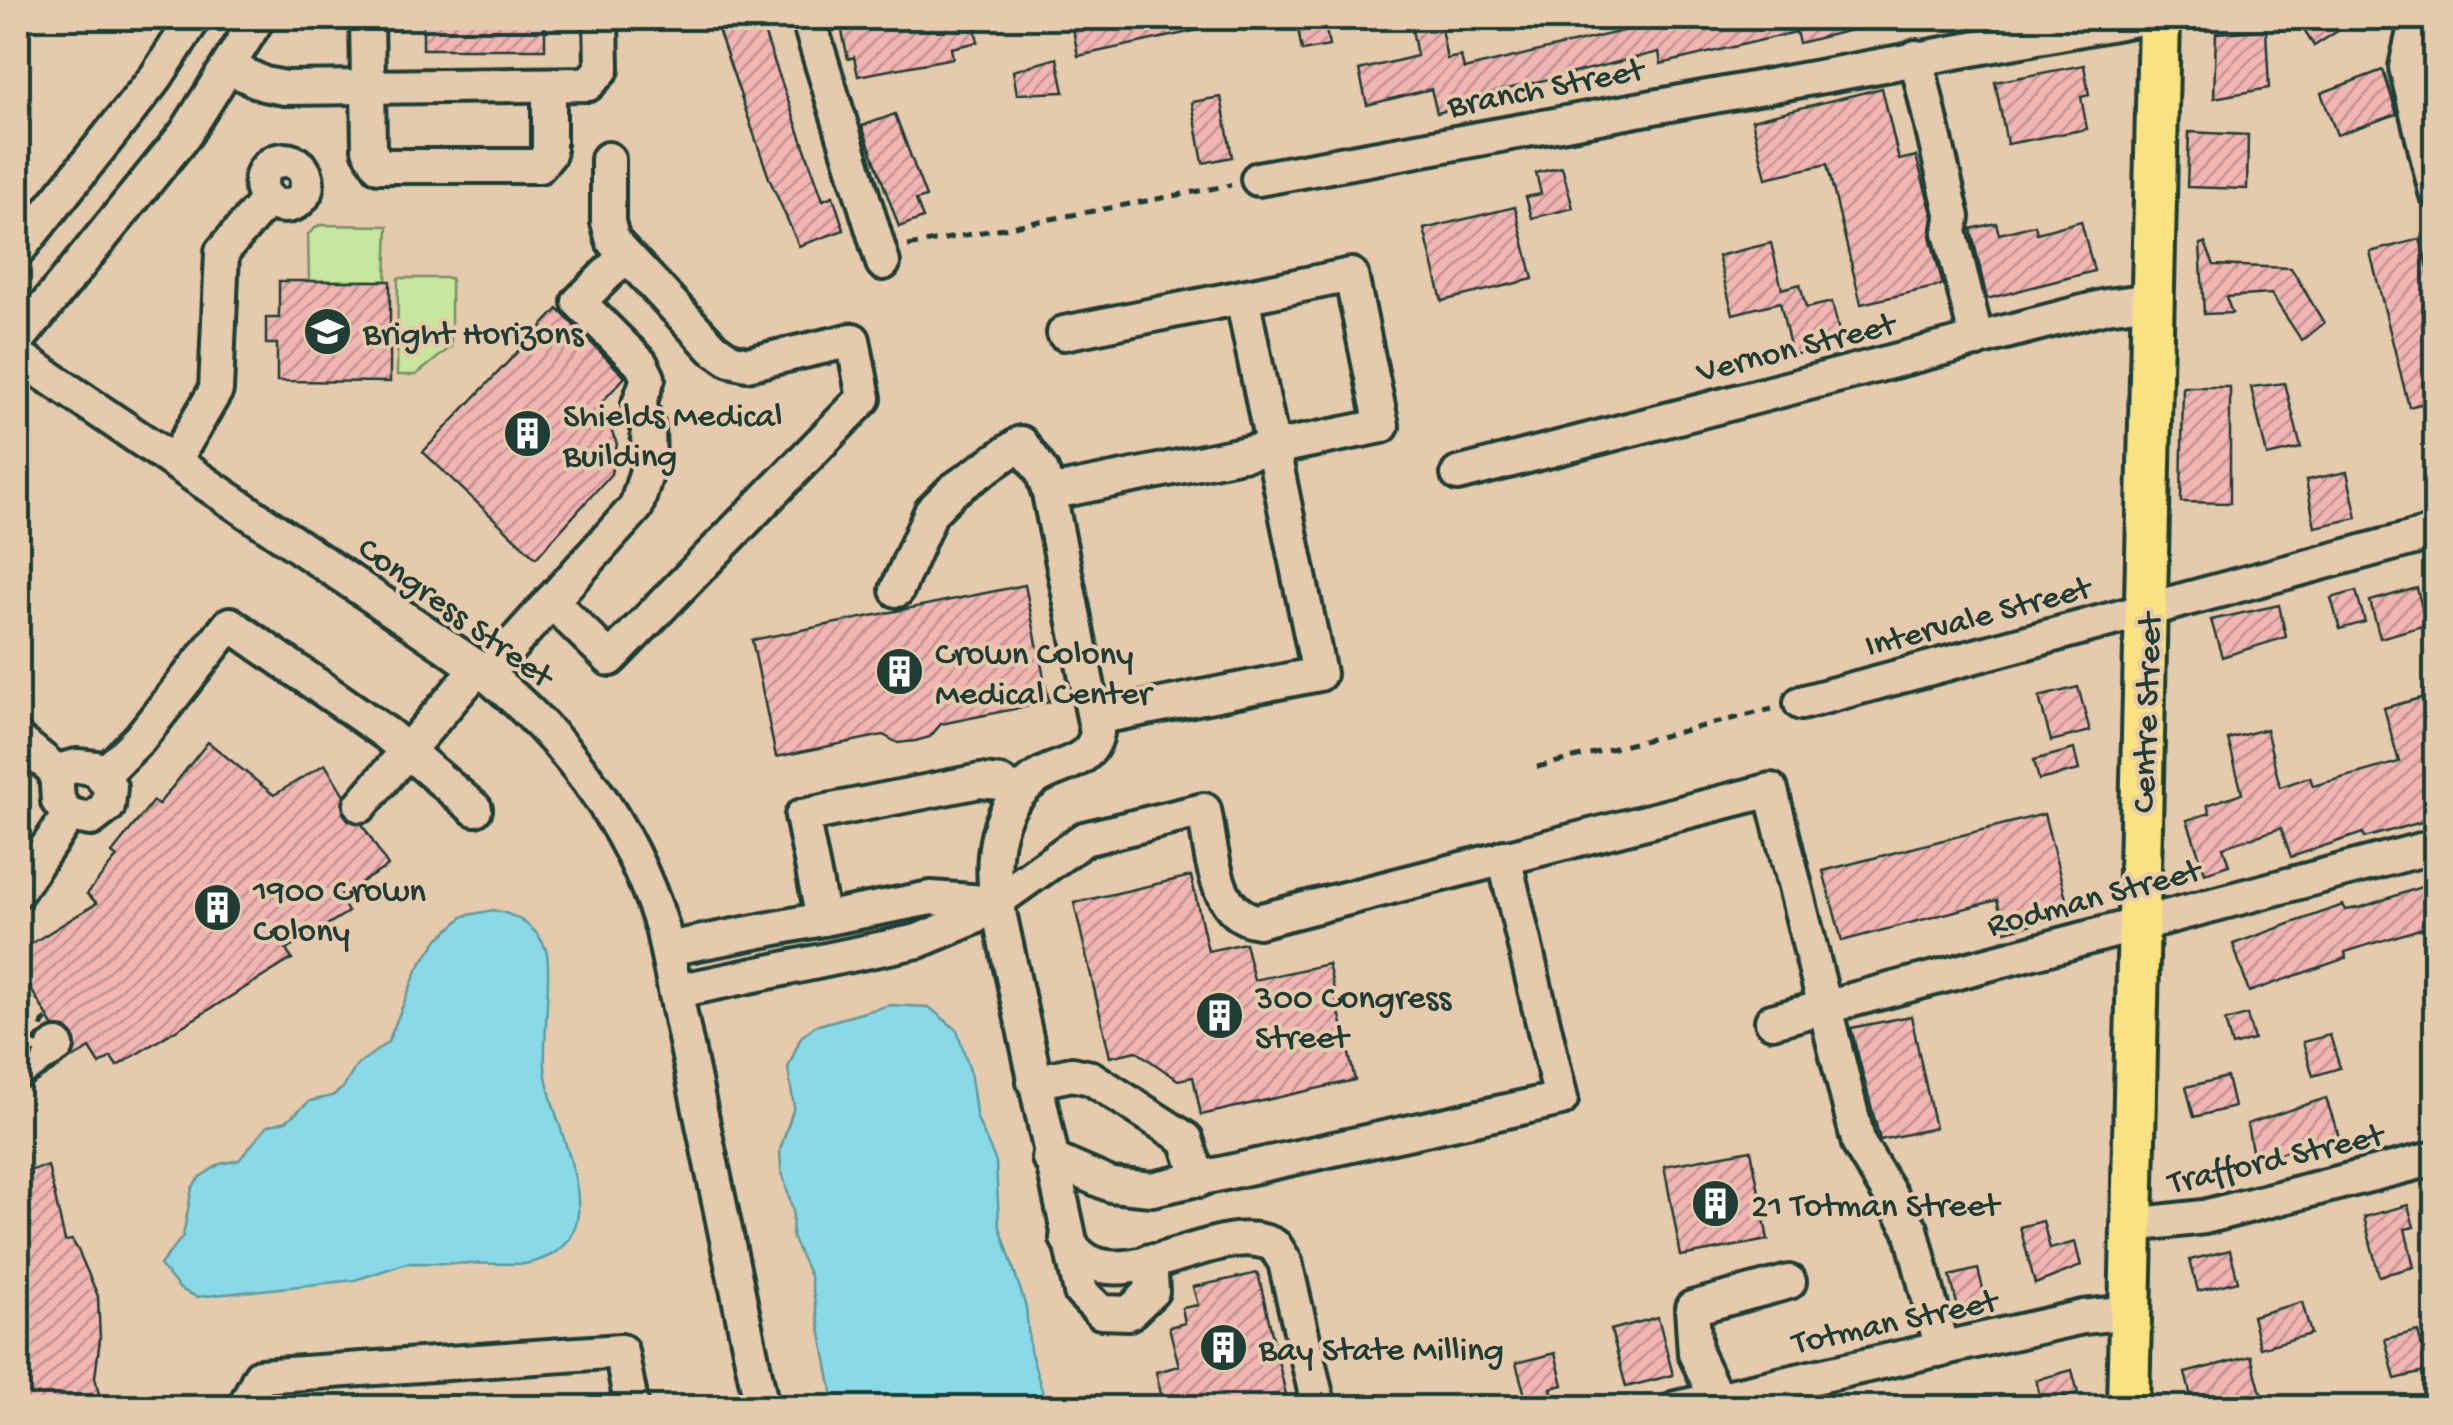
<svg xmlns="http://www.w3.org/2000/svg" width="2453" height="1425" font-family="'Gochi Hand',sans-serif">
	<style>
		.park { fill: #c8e69d; stroke: #749268; stroke-width: 2.5 }
		.water { fill: #89d9e6; stroke: #5f9b9f; stroke-width: 2.5 }
		.building { fill: url(#building-hatch); stroke: #1f3d34; stroke-width: 2.5 }
		.lines { fill: none; stroke-linecap: round; stroke-linejoin: round }
		.minor-casing { stroke: #1f3d34; stroke-width: 40 }
		.major-casing { stroke: #1f3d34; stroke-width: 48 }
		.path { stroke: #1f3d34; stroke-width: 5; stroke-dasharray: 10 8; stroke-linecap: butt }
		.minor { stroke: #e6caad; stroke-width: 32 }
		.major { stroke: #f8e281; stroke-width: 40 }
		.path-bridge { stroke: #1f3d34; stroke-width: 5; stroke-dasharray: 10 8; stroke-linecap: butt }
		.labels { text-anchor: middle; stroke-width: 8; stroke-linejoin: round; paint-order: stroke }
		.street-label { font-size: 35px; fill: #1f3d34; stroke: #e6caad }
		.poi-label { font-size: 35px; fill: #1f3d34; stroke: #e6caad; text-anchor: start }
	</style>
	<defs>
		<pattern id="building-hatch" width="6" height="6" patternUnits="userSpaceOnUse" patternTransform="scale(2.5)"><rect width="6" height="6" fill="#f1b5b2"/><path d="M-1 1l2-2M0 6l6-6M5 7l2-2" fill="none" stroke="#c39492"/></pattern>
	</defs>
	<rect width="100%" height="100%" fill="#e6caad"/>
	<filter id="ink" filterUnits="userSpaceOnUse"><feTurbulence type="fractalNoise" baseFrequency=".01" numOctaves="2"/><feDisplacementMap in="SourceGraphic" scale="20" xChannelSelector="R" yChannelSelector="G"/><feConvolveMatrix kernelMatrix="1 2 1 2 8 2 1 2 1" color-interpolation-filters="sRGB"/></filter>
	<g filter="url(#ink)">
		<g class="park">
			<path d="M319 225 388 226 386 281H309L308 234Z"/>
			<path d="M398 278H451V347L416 375H397Z"/>
		</g>
		<g class="water">
			<path d="M493 910C515 914 538 927 546 950 552 969 543 1040 545 1066 548 1127 630 1244 525 1264L407 1263 355 1280 197 1297 180 1289 160 1265 183 1236 192 1188 200 1177 220 1164 239 1160 267 1126 286 1121 310 1101 332 1096 343 1088 357 1065 388 1042 418 968 438 939 464 916Z"/>
			<path d="M890 1005 929 1007 957 1030 970 1071 977 1119 996 1162 999 1224 1026 1307 1030 1350 1047 1407H835L810 1276 792 1237 793 1211 781 1169 780 1150 794 1107 788 1068 801 1037 815 1026Z"/>
		</g>
		<g class="building">
			<rect x="423" y="18" width="122" height="31"/>
			<path d="M714 18H759L823 200 833 196 844 230 799 246 769 178Z"/>
			<path d="M864 18H973L978 42 951 48 953 58 858 76 854 57 848 59 840 22Z"/>
			<path d="M1071 18H1202L1203 29 1078 56Z"/>
			<path d="M1296 18H1324L1329 46 1302 51Z"/>
			<path d="M1410 18H1439L1447 59 1461 56 1464 69 1677 18H1866L1867 26 1799 43 1796 32 1661 64 1659 52 1471 98 1473 104 1437 113 1431 89 1367 105 1359 70 1417 56Z"/>
			<path d="M2296 18H2358L2314 46Z"/>
			<path d="M2266 30 2269 88 2214 98 2216 33Z"/>
			<path d="M1057 58 1064 92 1017 94 1013 71Z"/>
			<path d="M2084 65 2089 95 2081 97 2087 129 2007 144 1995 82Z"/>
			<path d="M2383 70 2397 114 2337 135 2321 93Z"/>
			<path d="M1882 88 1899 160 1916 156 1933 217 1930 236 1943 285 1861 304 1827 164 1766 178 1752 120Z"/>
			<path d="M1221 97 1232 157 1203 163 1192 102Z"/>
			<path d="M895 114 926 197 916 200 923 218 899 227 862 126Z"/>
			<path d="M2189 132 2248 135 2247 189 2187 187Z"/>
			<path d="M1562 167 1573 208 1532 218 1526 197 1541 194 1536 173Z"/>
			<path d="M1515 207 1533 279 1442 301 1424 229Z"/>
			<path d="M2081 221 2094 271 1987 299 1971 229 1996 223 1999 234 2035 225 2037 233Z"/>
			<path d="M2420 239 2436 296V400L2409 407 2370 252Z"/>
			<path d="M1771 243 1782 289 1800 284 1806 308 1832 302 1840 336 1823 340 1825 347 1792 355 1780 302 1733 314 1718 256Z"/>
			<path d="M2205 243 2214 265 2291 268 2324 323 2302 341 2271 294 2226 297 2232 313 2204 314 2200 244Z"/>
			<path d="M279 281H390V382L277 381V344H266V318H279Z"/>
			<path d="M558 309 625 377 600 404 617 444 611 474 536 558 423 452Z"/>
			<path d="M2285 383 2301 448 2267 456 2251 387Z"/>
			<path d="M2183 387H2230V503L2181 502Z"/>
			<path d="M2347 472 2357 518 2315 527 2306 480Z"/>
			<path d="M1025 585 1049 702 941 724 930 737 915 741 898 743 883 735 776 757 752 640Z"/>
			<path d="M2417 588 2426 625 2380 638 2370 601Z"/>
			<path d="M2356 591 2365 622 2340 629 2331 598Z"/>
			<path d="M2279 605 2286 637 2222 657 2211 620Z"/>
			<path d="M2078 687 2090 731 2051 741 2039 697Z"/>
			<path d="M2429 696 2436 718V818L2364 838 2363 833 2291 857 2281 828 2223 847 2229 865 2205 873 2187 820 2210 813 2207 805 2242 793 2228 739 2266 729 2280 787 2310 777 2313 786 2399 762 2384 708Z"/>
			<path d="M208 742 274 795 325 764 344 795 343 813 349 821 362 824 388 866 339 896 348 912 286 950 292 959 117 1066 111 1057 100 1064 90 1048 73 1058 74 1036 65 1028 54 1027 18 968V952L97 903 87 894 117 857 112 853 153 801 158 805Z"/>
			<path d="M2074 749 2079 770 2039 780 2034 760Z"/>
			<path d="M2044 814 2070 914 2006 931 1997 900 1842 941 1823 871Z"/>
			<path d="M1191 876 1208 951 1245 943 1254 980 1328 964 1355 1080 1201 1115 1193 1077 1178 1080 1136 1051 1110 1057 1074 903Z"/>
			<path d="M2424 886 2436 924 2345 952 2346 958 2249 992 2233 944 2343 905 2346 910 2362 907Z"/>
			<path d="M2247 1015 2254 1040 2232 1046 2225 1021Z"/>
			<path d="M1911 1016 1935 1128 1880 1140 1851 1028Z"/>
			<path d="M2330 1035 2340 1068 2313 1076 2303 1042Z"/>
			<path d="M2227 1077 2234 1107 2194 1117 2186 1087Z"/>
			<path d="M2326 1098 2340 1140 2295 1155 2293 1149 2254 1161 2247 1124Z"/>
			<path d="M1751 1150 1768 1240 1681 1256 1664 1166Z"/>
			<path d="M48 1166 65 1241 72 1240 78 1250 98 1296 100 1339 95 1377 102 1408H18V1173Z"/>
			<path d="M2408 1205 2414 1227 2405 1229 2414 1267 2379 1276 2364 1217Z"/>
			<path d="M2043 1221 2050 1249 2075 1242 2081 1266 2035 1284 2020 1227Z"/>
			<path d="M2230 1250 2238 1281 2198 1291 2190 1260Z"/>
			<path d="M1978 1269 1987 1305 1959 1312 1950 1276Z"/>
			<path d="M1258 1273 1289 1408H1164L1156 1372 1179 1366 1169 1327 1185 1323 1182 1308 1198 1305 1193 1287Z"/>
			<path d="M2302 1302 2311 1334 2260 1348 2252 1316Z"/>
			<path d="M1658 1317 1673 1375 1626 1387 1611 1330Z"/>
			<path d="M2418 1331 2428 1371 2395 1379 2385 1339Z"/>
			<path d="M1555 1353 1563 1385 1551 1388 1554 1399 1528 1406 1516 1363Z"/>
			<path d="M2251 1356 2261 1393 2194 1408 2185 1373Z"/>
			<path d="M2072 1370 2078 1393 2042 1403 2036 1380Z"/>
		</g>
		<g class="lines">
			<defs>
				<g id="minor">
					<path d="M367 18 369 149 379 166H539L549 154V85"/>
					<path d="M808 18 883 263"/>
					<path d="M2416 22 2406 67 2436 192"/>
					<path d="M1916 57 1953 217 1950 232 1977 340"/>
					<path d="M231 68 264 84 285 88 588 84 602 69 601 18"/>
					<circle cx="284" cy="183" r="23"/>
					<path d="M1258 179 2142 18"/>
					<path d="M18 250 156 77 194 18"/>
					<path d="M18 340 186 133 258 18"/>
					<path d="M18 356 478 668C564 735 629 822 662 927L762 1408"/>
					<path d="M175 460 216 390 222 252 268 199"/>
					<path d="M1458 474 2106 306 2152 300"/>
					<path d="M1049 493 1382 426 1351 275 1064 333"/>
					<path d="M897 590 931 512 952 491 1021 443 1042 472 1049 493 1097 733C1091 764 1060 763 1038 777 995 805 990 857 997 903L1081 1292 1101 1312 1129 1313 1152 1291 1150 1261"/>
					<path d="M551 601 610 659 864 398 853 340 747 364 730 360 713 348 613 241 608 222V159"/>
					<path d="M486 674 636 507 649 464 648 428 639 404 648 378 641 364 579 302 625 256"/>
					<path d="M1801 703 2436 532"/>
					<path d="M1095 718 1319 674 1242 297"/>
					<path d="M18 740 56 771"/>
					<path d="M77 766 96 768 110 787 108 806 91 819 69 815 58 801 56 771Z"/>
					<path d="M104 774 140 738 230 624 387 734 475 809"/>
					<path d="M361 805 478 668"/>
					<path d="M18 890 69 815"/>
					<path d="M823 919 802 816 980 781 1001 783 1018 795"/>
					<path d="M667 949 931 898 997 903"/>
					<path d="M677 991 918 941 973 918 1084 839 1204 810C1212 847 1212 915 1258 921L1771 790 1859 1144 1911 1229 1942 1350"/>
					<path d="M1772 1021 2436 846"/>
					<path d="M18 1071 57 1046"/>
					<path d="M1034 1082 1072 1074 1091 1078 1186 1139 1199 1180"/>
					<path d="M1049 1158 1111 1185 1152 1189 1561 1099 1504 857"/>
					<path d="M2132 1225 2204 1217 2436 1158"/>
					<path d="M1067 1238C1107 1315 1219 1213 1275 1246L1285 1262 1319 1408"/>
					<path d="M1717 1399 1695 1353 1692 1308 1789 1282"/>
					<path d="M244 1408 260 1376 621 1351 632 1408"/>
					<path d="M1676 1408 2083 1317 2130 1312"/>
				</g>
				<path id="major" d="M2128 1408 2159 18"/>
			</defs>
			<use href="#minor" class="minor-casing"/>
			<use href="#major" class="major-casing"/>
			<g class="path">
				<path d="M908 246 1231 185"/>
				<path d="M1537 767 1772 709"/>
			</g>
			<use href="#minor" class="minor"/>
			<use href="#major" class="major"/>
			<path class="path-bridge" d="M18 1095 43 1022 48 1018"/>
		</g>
	</g>
	<defs>
		<symbol id="school-disc" viewBox="-11 -11 22 22"><circle r="9.5" fill="#1f3d34" stroke="#e6caad"/><path d="M0-5L7-2L0 1L-7-2ZM-4 1L0 2.5L4 1V4Q0 6-4 4Z" fill="#fff"/></symbol>
		<symbol id="building-disc" viewBox="-11 -11 22 22"><circle r="9.5" fill="#1f3d34" stroke="#e6caad"/><path d="M-4-6H4V6H1V3H-1V6H-4ZM-2.5-4.3h1.7v1.8h-1.7ZM.8-4.3h1.7v1.8H.8ZM-2.5-1h1.7V.8h-1.7ZM.8-1h1.7V.8H.8Z" fill="#fff"/></symbol>
	</defs>
	<g fill-rule="evenodd">
		<use href="#school-disc" x="300" y="304" width="55" height="55"/>
		<use href="#building-disc" x="500" y="406" width="55" height="55"/>
		<use href="#building-disc" x="872" y="644" width="55" height="55"/>
		<use href="#building-disc" x="190" y="880" width="55" height="55"/>
		<use href="#building-disc" x="1192" y="988" width="55" height="55"/>
		<use href="#building-disc" x="1688" y="1176" width="55" height="55"/>
		<use href="#building-disc" x="1196" y="1320" width="55" height="55"/>
	</g>
	<g class="labels">
		<g class="street-label">
			<text transform="translate(1545 85) rotate(-11)" y="12">Branch Street</text>
			<text transform="translate(1795 345) rotate(-14)" y="12">Vernon Street</text>
			<text transform="translate(457 610) rotate(36)" y="12">Congress Street</text>
			<text transform="translate(1977 614) rotate(-15)" y="12">Intervale Street</text>
			<text transform="translate(2144 713) rotate(-88)" y="12">Centre Street</text>
			<text transform="translate(2093 895) rotate(-15)" y="12">Rodman Street</text>
			<text transform="translate(2275 1156) rotate(-13)" y="12">Trafford Street</text>
			<text transform="translate(1894 1319) rotate(-12)" y="12">Totman Street</text>
		</g>
		<g class="poi-label">
			<text x="363" y="343">Bright Horizons</text>
			<text x="563" y="425">Shields Medical<tspan x="563" dy="40">Building</tspan></text>
			<text x="935" y="663">Crown Colony<tspan x="935" dy="40">Medical Center</tspan></text>
			<text x="253" y="900">1900 Crown<tspan x="253" dy="40">Colony</tspan></text>
			<text x="1255" y="1007">300 Congress<tspan x="1255" dy="40">Street</tspan></text>
			<text x="1751" y="1215">21 Totman Street</text>
			<text x="1259" y="1359">Bay State Milling</text>
		</g>
	</g>
	<rect width="2453" height="1425" fill="none" stroke="#e6caad" stroke-width="60"/>
	<rect x="30" y="30" width="2393" height="1365" fill="none" stroke="#1f3d34" stroke-width="4" filter="url(#ink)"/>
</svg>
